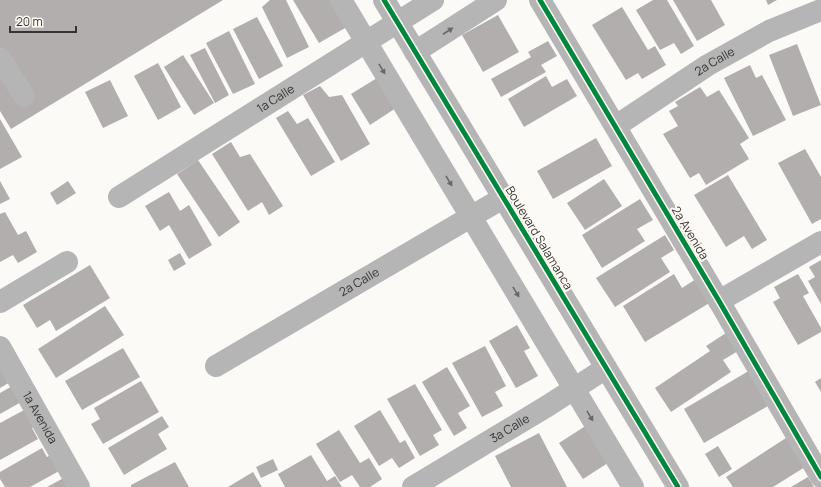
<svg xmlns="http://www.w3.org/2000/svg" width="821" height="487" font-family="Manrope,sans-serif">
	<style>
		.building { fill: #b1aead }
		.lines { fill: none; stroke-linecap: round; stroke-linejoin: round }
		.minor { stroke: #b6b5b5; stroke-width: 22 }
		.cycleway-casing { stroke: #fffaf4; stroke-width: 8 }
		.cycleway { stroke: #00873e; stroke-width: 5 }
		.oneway { fill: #696866 }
		.labels { text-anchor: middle; stroke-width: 4; stroke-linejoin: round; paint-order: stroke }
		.street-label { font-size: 12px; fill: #363431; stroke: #fffaf4 }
	</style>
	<rect width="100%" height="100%" fill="#fcfaf7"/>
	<g class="building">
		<path d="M0 0H223L11 129 0 111Z"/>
		<path d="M270 0H286L309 47 287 58 262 7Z"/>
		<path d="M293 0H338L352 24 319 43Z"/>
		<path d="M653 0H667L694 46 681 54 674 43 660 50 636 10Z"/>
		<path d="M673 0H711L725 25 697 41Z"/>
		<path d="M766 0H777L768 5Z"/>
		<path d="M622 7 648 50 655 46 666 65 642 79 638 73 626 80 592 25Z"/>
		<path d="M498 15 519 52 483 72 462 35Z"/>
		<path d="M257 17 283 66 259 79 233 29Z"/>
		<path d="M229 31 255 84 233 94 206 43Z"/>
		<path d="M548 41 557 56 541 65 546 72 501 97 491 79 531 57 528 52Z"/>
		<path d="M797 44 821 105 793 116 769 55Z"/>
		<path d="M205 48 229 95 215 103 190 55Z"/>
		<path d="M183 55 214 103 194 115 164 67Z"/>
		<path d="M158 63 181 107 158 120 134 76Z"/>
		<path d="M750 65 756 78 762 75 786 120 753 136 724 78Z"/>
		<path d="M546 76 552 87 567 79 577 96 524 127 508 99Z"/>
		<path d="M377 78 396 108 370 125 351 94Z"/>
		<path d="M110 80 128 116 103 128 85 92Z"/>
		<path d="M320 86 329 97 342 95 370 144 341 161 303 95Z"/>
		<path d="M700 87 707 97 719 90 749 138 740 144 749 159 706 185 699 173 690 178 663 134 678 126 669 111 678 106 675 102Z"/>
		<path d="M288 111 297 124 308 118 335 162 311 176 276 118Z"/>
		<path d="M0 119 22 157 0 169Z"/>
		<path d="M596 138 612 166 553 199 537 171Z"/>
		<path d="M231 142 240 157 250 154 283 206 269 215 262 202 248 211 212 154Z"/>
		<path d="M805 149 821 177V219L812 224 778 163Z"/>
		<path d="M198 160 240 222 219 237 177 174Z"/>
		<path d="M728 175 767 240 752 249 744 236 726 247 694 195Z"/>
		<path d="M604 179 622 206 585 230 567 203Z"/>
		<path d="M0 181 10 199 0 204Z"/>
		<path d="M68 181 76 193 57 205 50 193Z"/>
		<path d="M169 192 180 211 189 205 212 245 189 259 169 225 160 231 145 206Z"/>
		<path d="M640 199 653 220 637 229 645 241 602 268 582 235Z"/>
		<path d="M5 212 18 235 26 231 37 252 18 263 13 255 0 262V214Z"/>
		<path d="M665 235 674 250 661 258 670 272 615 307 596 278Z"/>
		<path d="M180 253 186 264 174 271 168 260Z"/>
		<path d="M821 260V304L808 281 815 277 809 267Z"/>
		<path d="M90 265 110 298 56 331 50 320 37 328 23 305Z"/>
		<path d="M674 274 682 288 696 279 711 302 645 342 623 306Z"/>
		<path d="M798 274 809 293 803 296 821 328V332L798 345 773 302 780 298 774 287Z"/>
		<path d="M105 306 124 335 56 378 38 349Z"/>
		<path d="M517 325 530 348 524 351 538 376 516 388 489 341Z"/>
		<path d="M726 333 738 351 723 360 731 372 671 412 655 388 710 351 706 346Z"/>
		<path d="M485 346 506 386 495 392 503 406 482 417 452 363Z"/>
		<path d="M123 348 140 377 82 410 65 381Z"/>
		<path d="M0 354 19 377 0 388Z"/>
		<path d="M447 367 470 406 458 413 467 428 454 436 422 382Z"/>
		<path d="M752 369 773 403 704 443 684 409Z"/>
		<path d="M821 378V392L815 382Z"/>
		<path d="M21 381 30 397 0 414V393Z"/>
		<path d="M141 381 159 412 103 444 91 424 100 419 94 408Z"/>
		<path d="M415 384 442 430 433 435 439 445 420 456 387 399Z"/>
		<path d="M37 403 46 420 32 428 38 439 0 460V423Z"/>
		<path d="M380 410 400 443 405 440 415 458 399 468 392 458 379 466 354 426Z"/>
		<path d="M162 416 169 427 158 434 167 449 124 475 108 448Z"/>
		<path d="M587 425 611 461 583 479 559 443Z"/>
		<path d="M339 430 360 463 369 458 382 479 370 487H360L352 475 340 482 316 444Z"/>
		<path d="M539 433 567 487H511L495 456Z"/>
		<path d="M786 438 805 467 773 487H733L726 477Z"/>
		<path d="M718 446 732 469 719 477 705 454Z"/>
		<path d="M42 448 47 457 52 454 61 470 30 487H5L0 479V472Z"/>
		<path d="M311 455 327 481 335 476 342 487H285L278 474Z"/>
		<path d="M273 459 278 470 261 478 256 467Z"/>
		<path d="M175 462 189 487H131V485Z"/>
		<path d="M253 472 262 487H228Z"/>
		<path d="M73 473 81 487H47Z"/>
		<path d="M808 477 814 487H791Z"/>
	</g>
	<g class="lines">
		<g class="minor">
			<path d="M341 0 633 487"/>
			<path d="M384 0 678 487"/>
			<path d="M540 0 719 301 821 477"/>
			<path d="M415 52 496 0"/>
			<path d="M0 58 24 96"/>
			<path id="s1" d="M616 126 708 65 769 31 821 10"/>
			<path id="s2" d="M119 197 433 0"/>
			<path d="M719 301 821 242"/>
			<path d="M0 302 67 262"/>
			<path id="s3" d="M0 347 79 487"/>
			<path id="s4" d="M216 366 503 198"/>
			<path id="s5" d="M413 487 549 405 606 368"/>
		</g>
		<defs>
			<g id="cycleway">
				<path d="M384 0 678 487"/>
				<path d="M540 0 719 301 821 477"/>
			</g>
		</defs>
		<use href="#cycleway" class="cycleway-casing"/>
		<use href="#cycleway" class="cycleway"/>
	</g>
	<defs><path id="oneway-solid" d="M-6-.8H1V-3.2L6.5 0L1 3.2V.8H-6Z"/></defs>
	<g class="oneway">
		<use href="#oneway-solid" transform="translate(448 31) rotate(-33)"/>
		<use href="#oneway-solid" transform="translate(382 69) rotate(59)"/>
		<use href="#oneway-solid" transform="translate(449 181) rotate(59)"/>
		<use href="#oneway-solid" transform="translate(516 292) rotate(59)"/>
		<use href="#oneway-solid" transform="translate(590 416) rotate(59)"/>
	</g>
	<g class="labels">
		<g class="street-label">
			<text dy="4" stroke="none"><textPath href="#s1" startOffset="118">2a Calle</textPath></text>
			<text dy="4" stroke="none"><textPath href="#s2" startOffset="185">1a Calle</textPath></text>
			<text transform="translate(690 233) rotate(59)" y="4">2a Avenida</text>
			<text transform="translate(539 238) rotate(59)" y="4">Boulevard Salamanca</text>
			<text dy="4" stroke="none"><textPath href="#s4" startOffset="166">2a Calle</textPath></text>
			<text dy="4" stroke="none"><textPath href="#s3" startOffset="81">1a Avenida</textPath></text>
			<text dy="4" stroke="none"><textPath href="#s5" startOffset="113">3a Calle</textPath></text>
		</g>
	</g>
	<path d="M10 26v6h66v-6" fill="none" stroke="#363431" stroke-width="2"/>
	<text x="16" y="26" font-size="12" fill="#363431" stroke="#fffaf4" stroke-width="3" paint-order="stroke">20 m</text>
</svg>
